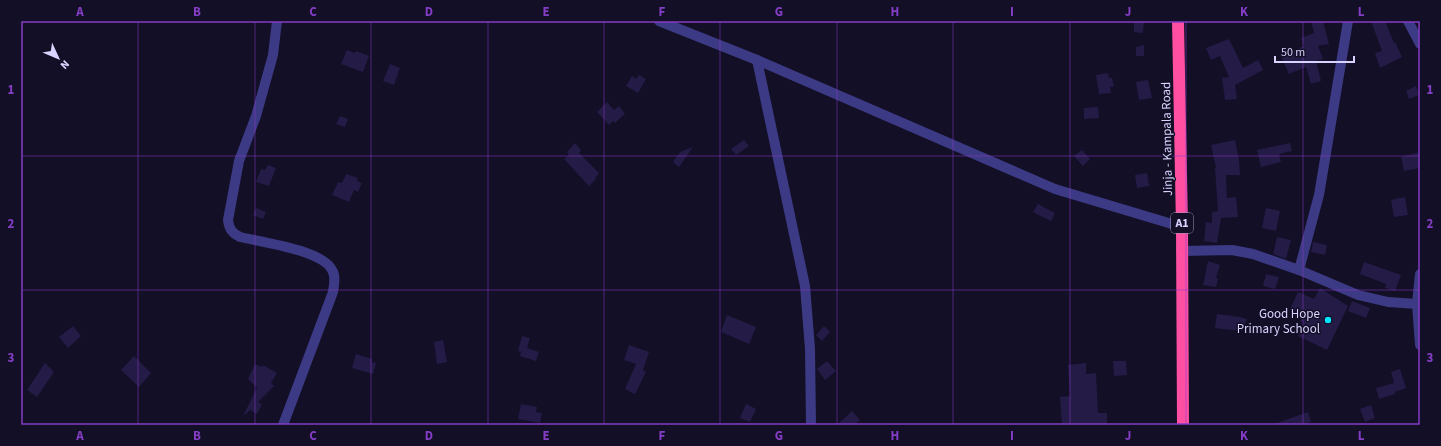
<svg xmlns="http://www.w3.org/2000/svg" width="1441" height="446" font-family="'Source Sans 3',sans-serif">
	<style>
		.building { fill: #241b47 }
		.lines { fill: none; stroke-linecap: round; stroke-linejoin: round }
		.minor { stroke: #3d3a85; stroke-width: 10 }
		.highway { stroke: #ff4fa3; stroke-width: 12 }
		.grid { fill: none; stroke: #843dc5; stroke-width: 1; stroke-opacity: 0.55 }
		.poi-dot { fill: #00e5ff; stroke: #130f26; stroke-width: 1.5 }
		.labels { text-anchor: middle; stroke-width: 3; stroke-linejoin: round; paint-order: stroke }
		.shield { fill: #130f26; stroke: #9e99be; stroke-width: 1 }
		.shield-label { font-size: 12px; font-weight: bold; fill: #d9d4ff }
		.street-label { font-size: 13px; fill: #d9d4ff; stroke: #130f26 }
		.poi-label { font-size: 13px; fill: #d9d4ff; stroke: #130f26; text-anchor: end }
		.neatline { fill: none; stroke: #843dc5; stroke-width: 1.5 }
		.grid-label { font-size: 13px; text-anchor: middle; font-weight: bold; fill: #843dc5 }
	</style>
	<rect width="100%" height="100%" fill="#130f26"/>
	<g class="building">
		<path d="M1134 21H1144L1143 33 1134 32Z"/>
		<path d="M1311 21H1323L1329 44 1318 46 1323 59 1316 61 1321 81 1311 84 1306 67 1289 74 1281 56 1304 46 1301 38 1314 33Z"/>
		<path d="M1371 21H1385L1394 43 1395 42 1402 57 1380 68 1375 53 1382 51Z"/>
		<path d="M1229 39 1243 68 1258 60 1263 70 1235 85 1237 99 1225 100 1222 78 1229 77 1220 56 1211 60 1206 48Z"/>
		<path d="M1144 45V56H1136V47Z"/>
		<path d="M347 50 355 53 356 51 369 56 363 72 341 64Z"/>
		<path d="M390 64 400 68 394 85 383 81Z"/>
		<path d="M1108 73 1109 78H1112L1114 86 1110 87 1111 93 1099 94 1096 75Z"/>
		<path d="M639 75 646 79 638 93 626 86 632 76 636 79Z"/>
		<path d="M1148 80 1152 98 1139 100 1136 82Z"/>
		<path d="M1416 86 1419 95 1409 99 1406 91Z"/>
		<path d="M607 102 614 110 619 106 625 114 615 123 613 121 609 125 597 112Z"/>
		<path d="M1098 107 1099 118 1084 119V108Z"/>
		<path d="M340 116 348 119 345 127 336 124Z"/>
		<path d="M744 140 749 146 736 155 731 149Z"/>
		<path d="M1235 140 1239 160 1240 175H1226L1227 198 1236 197 1238 217 1221 218 1217 243 1204 241 1206 222 1212 223V212L1218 211 1215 168H1216L1211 145Z"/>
		<path d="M575 143 581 150 579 153 599 173 595 178 596 179 589 186 564 159 569 155 567 152Z"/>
		<path d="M1290 143 1292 151 1279 154 1281 162 1261 167 1257 150Z"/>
		<path d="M693 147 679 167 673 162 680 152Z"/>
		<path d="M1082 150 1090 159 1083 166 1074 156Z"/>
		<path d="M1420 152V168L1404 171 1401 157Z"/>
		<path d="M268 165 276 168 269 186 256 182 261 169 265 170Z"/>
		<path d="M1147 173 1149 186 1137 188 1135 175Z"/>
		<path d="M346 174 358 178 357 181 362 183 358 192 354 190 349 202 332 195 338 182 342 183Z"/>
		<path d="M1405 197 1408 215 1394 217 1391 200Z"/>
		<path d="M1038 204 1055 213 1051 221 1033 212Z"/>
		<path d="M256 208 266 212 263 219 253 215Z"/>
		<path d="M1266 208 1280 211 1276 231 1262 228Z"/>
		<path d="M1277 237 1291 240 1286 259 1273 254Z"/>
		<path d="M1313 242 1327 245 1325 255 1311 252Z"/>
		<path d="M1208 261 1220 265 1216 278 1218 279 1216 287 1203 285Z"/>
		<path d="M1364 262 1401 275 1395 291 1385 288 1386 284 1360 274Z"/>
		<path d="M1266 274 1279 277 1275 289 1263 286Z"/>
		<path d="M1320 288 1348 306 1327 350 1298 336 1304 323 1300 321 1304 314 1290 309 1298 292 1314 299Z"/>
		<path d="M1352 301 1370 308 1366 318 1348 311Z"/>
		<path d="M1217 314 1240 317 1247 319 1242 331 1215 328Z"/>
		<path d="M727 315 756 327 749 344 721 332Z"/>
		<path d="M73 326 81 336 68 348 59 337Z"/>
		<path d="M824 326 830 332 822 341 816 335Z"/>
		<path d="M522 336 530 338 527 348 539 352 536 361 520 356 521 352 518 351Z"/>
		<path d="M443 340 447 362 437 364 434 342Z"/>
		<path d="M629 345 649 352 643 370 646 372 635 394 625 389 636 364 624 360Z"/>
		<path d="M356 354 372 359V362L376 363 373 374 352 368Z"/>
		<path d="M134 356 151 373 139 387 121 370Z"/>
		<path d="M827 361 836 371 825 380 817 369Z"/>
		<path d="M1113 361H1126L1127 375 1114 376Z"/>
		<path d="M45 363 54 372 37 397 27 390Z"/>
		<path d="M1086 363V374L1096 373 1098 413H1107V425H1062L1060 397 1070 396 1068 365Z"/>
		<path d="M255 364 262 367 263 365 277 373 271 383 274 386 258 402 262 404 257 414 250 410 245 415 244 414 257 388 248 379Z"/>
		<path d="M1400 369 1406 388 1395 392V394L1379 399 1376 388 1394 383 1391 372Z"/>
		<path d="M521 404 537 407 536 412 542 413 540 423 518 419Z"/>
		<path d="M746 404 756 409 750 422 740 418Z"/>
		<path d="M1371 405 1375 418 1365 422 1360 409Z"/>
		<path d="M852 411 860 420 854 425H837Z"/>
		<path d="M1308 412 1311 422 1302 425H1275L1274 424Z"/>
	</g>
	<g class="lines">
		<g class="minor">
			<path d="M277 21 273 55 256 116 239 161 228 220C229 229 232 233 240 237 261 242 322 250 332 270 336 276 334 285 333 292L283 425"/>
			<path d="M659 21 757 60 1055 189 1182 227"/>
			<path d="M1408 21 1420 44"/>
			<path d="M757 60 805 286 810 349 811 425"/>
			<path d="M1181 251 1232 250 1253 254 1299 270 1358 295 1388 302 1417 304"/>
			<path d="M1299 270 1319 195 1348 21"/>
			<path d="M1420 274 1417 304 1420 345"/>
		</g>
		<path class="highway" d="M1178 21 1182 227 1183 425"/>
	</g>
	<path class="grid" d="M138 21V425M255 21V425M371 21V425M488 21V425M604 21V425M720 21V425M837 21V425M953 21V425M1070 21V425M1186 21V425M1303 21V425M21 156H1420M21 290H1420"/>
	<circle class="poi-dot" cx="1328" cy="320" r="4"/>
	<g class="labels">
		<rect class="shield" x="1171" y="213" width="22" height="20" rx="3"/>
		<g class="shield-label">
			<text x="1182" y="227">A1</text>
		</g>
		<g class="street-label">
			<text transform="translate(1166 139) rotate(-91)" y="5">Jinja - Kampala Road</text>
		</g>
		<g class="poi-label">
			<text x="1320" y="318">Good Hope<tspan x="1320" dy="15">Primary School</tspan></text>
		</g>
	</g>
	<rect width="1441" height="446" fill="none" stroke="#130f26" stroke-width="44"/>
	<g transform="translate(58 58) rotate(134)" stroke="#130f26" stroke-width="3" paint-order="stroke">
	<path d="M0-3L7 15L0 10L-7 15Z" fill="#d9d4ff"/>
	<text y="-6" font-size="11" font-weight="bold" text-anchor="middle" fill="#d9d4ff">N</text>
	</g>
	<path d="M1275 56v6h79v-6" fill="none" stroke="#d9d4ff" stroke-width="2"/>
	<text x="1281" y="56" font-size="12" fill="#d9d4ff" stroke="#130f26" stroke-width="3" paint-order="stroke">50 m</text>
	<rect x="22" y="22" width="1397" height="402" class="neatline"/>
	<g class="grid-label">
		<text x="80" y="16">A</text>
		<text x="197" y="16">B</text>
		<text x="313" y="16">C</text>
		<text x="429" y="16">D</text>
		<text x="546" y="16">E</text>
		<text x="662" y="16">F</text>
		<text x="779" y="16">G</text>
		<text x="895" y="16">H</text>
		<text x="1012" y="16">I</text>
		<text x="1128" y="16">J</text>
		<text x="1244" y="16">K</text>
		<text x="1361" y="16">L</text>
		<text x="11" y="94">1</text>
		<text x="1430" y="94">1</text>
		<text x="11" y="228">2</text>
		<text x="1430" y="228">2</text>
		<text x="11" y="362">3</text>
		<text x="1430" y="362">3</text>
		<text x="80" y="440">A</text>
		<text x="197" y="440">B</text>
		<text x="313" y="440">C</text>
		<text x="429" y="440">D</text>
		<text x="546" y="440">E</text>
		<text x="662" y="440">F</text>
		<text x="779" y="440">G</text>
		<text x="895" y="440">H</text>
		<text x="1012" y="440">I</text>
		<text x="1128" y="440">J</text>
		<text x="1244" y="440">K</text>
		<text x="1361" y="440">L</text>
	</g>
</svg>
